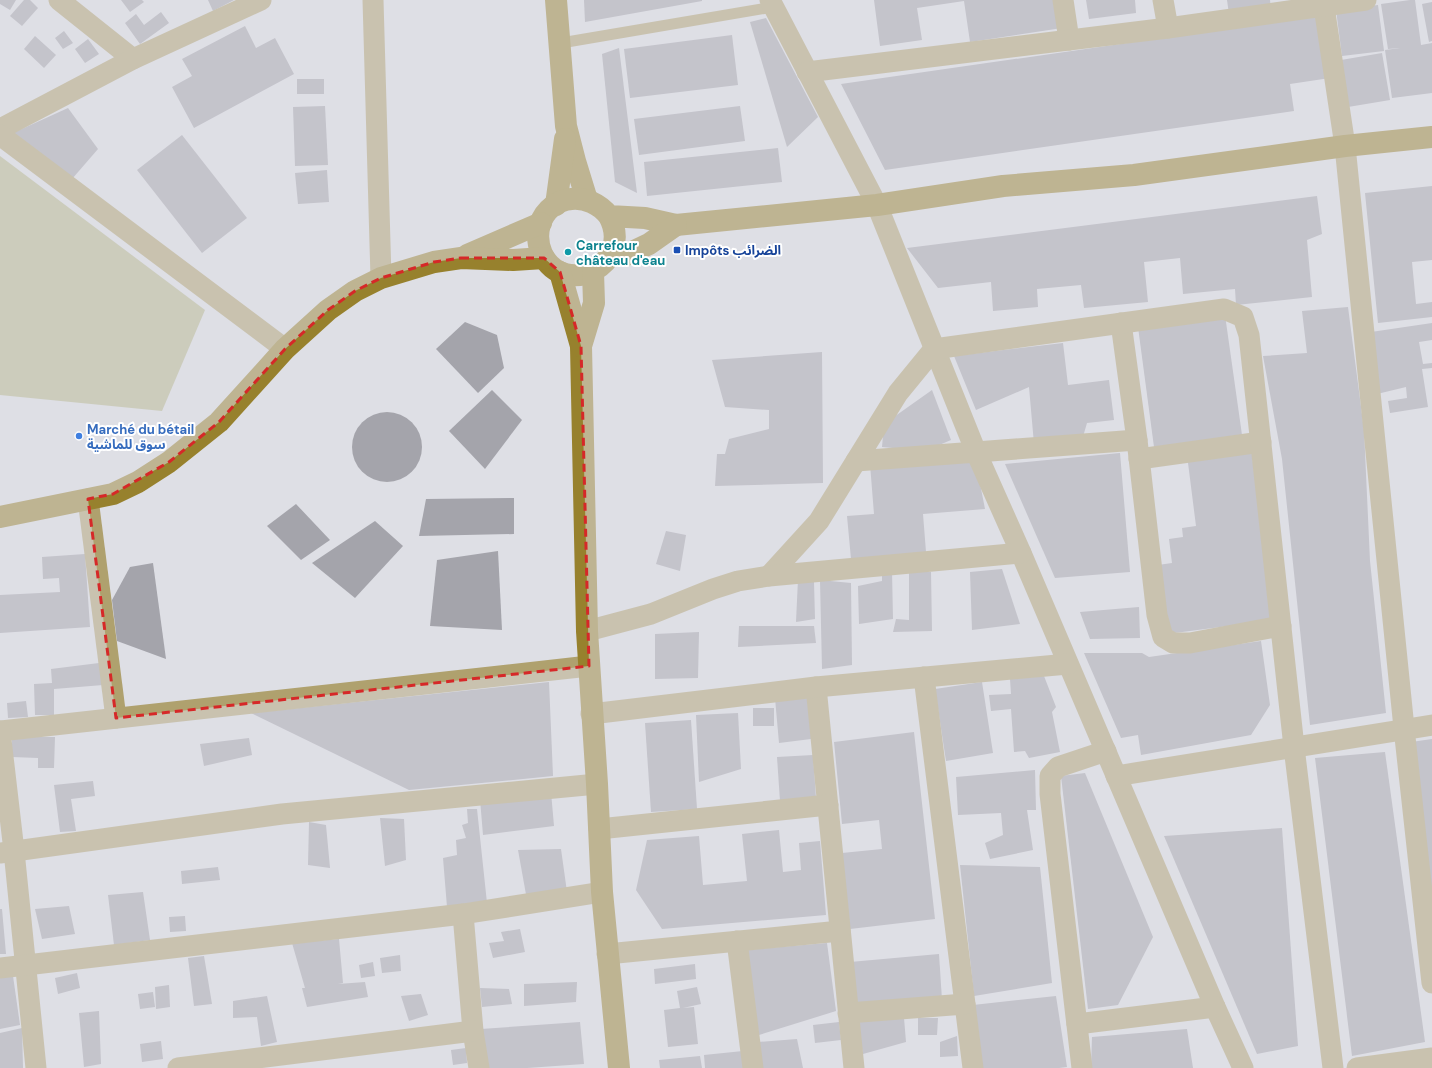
<svg xmlns="http://www.w3.org/2000/svg" width="1432" height="1068" font-family="'DM Sans','Noto Sans Arabic',sans-serif">
	<style>
		.green { fill: #b5b78b }
		.building { fill: #a4a4ab }
		.lines { fill: none; stroke-linecap: round; stroke-linejoin: round }
		.lane { stroke: #afa16e; stroke-width: 11 }
		.street { stroke: #afa16e; stroke-width: 21 }
		.secondary { stroke: #97812d; stroke-width: 22 }
		.marked { fill: none; stroke: #d62828; stroke-width: 3; stroke-dasharray: 8 5; stroke-linejoin: round }
		.transit-dot { fill: #1a4fb4; stroke: #fff; stroke-width: 1.5 }
		.culture-dot { fill: #0f9aa8; stroke: #fff; stroke-width: 1.5 }
		.shop-dot { fill: #3f7fe0; stroke: #fff; stroke-width: 1.5 }
		.labels { text-anchor: middle; stroke-width: 4; stroke-linejoin: round; paint-order: stroke }
		.culture-label { font-size: 13px; font-weight: bold; fill: #0d838f; stroke: #fff; text-anchor: start }
		.transit-label { font-size: 13px; font-weight: bold; fill: #164399; stroke: #fff; text-anchor: start }
		.shop-label { font-size: 13px; font-weight: bold; fill: #366cbe; stroke: #fff; text-anchor: start }
	</style>
	<rect width="100%" height="100%" fill="#dedfe5"/>
	<path class="green" d="M0 156 205 310 162 411 0 395Z"/>
	<g class="building">
		<path d="M0 0H16L10 10 0 4Z"/>
		<path d="M24 0H30L38 8 22 26 10 16Z"/>
		<path d="M121 0H142L144 2 130 12Z"/>
		<path d="M208 0H234L213 11Z"/>
		<path d="M584 0H702V1L585 22Z"/>
		<path d="M874 0H1058L1062 28 970 42 964 1 917 8 922 40 880 46Z"/>
		<path d="M1086 0H1135L1136 13 1089 19Z"/>
		<path d="M1227 0H1270L1271 9 1229 14Z"/>
		<path d="M1410 0H1415L1421 45 1432 43V93L1392 98 1385 50 1400 48 1388 49 1381 4Z"/>
		<path d="M1432 2V41L1429 42 1422 4Z"/>
		<path d="M1378 5 1384 51 1342 56 1336 10Z"/>
		<path d="M161 12 169 23 140 44 125 23 136 14 144 25Z"/>
		<path d="M1322 15 1330 78 1290 84 1294 111 885 170 841 84Z"/>
		<path d="M766 18 818 117 787 147 750 22Z"/>
		<path d="M245 26 256 48 275 38 294 74 194 128 172 87 192 76 182 59Z"/>
		<path d="M64 31 73 43 63 49 55 38Z"/>
		<path d="M732 35 738 85 630 98 624 49Z"/>
		<path d="M35 36 56 55 44 68 24 49Z"/>
		<path d="M88 39 99 54 85 63 75 49Z"/>
		<path d="M619 48 637 193 615 182 602 54Z"/>
		<path d="M1382 53 1390 100 1348 107 1341 60Z"/>
		<rect x="297" y="79" width="27" height="15"/>
		<path d="M325 106 328 165 295 166 293 107Z"/>
		<path d="M740 106 745 141 639 155 634 119Z"/>
		<path d="M68 108 98 149 72 179 13 133Z"/>
		<path d="M182 135 247 218 202 253 137 170Z"/>
		<path d="M778 148 782 182 647 196 644 162Z"/>
		<path d="M327 170 329 202 298 204 295 173Z"/>
		<path d="M1432 186V260L1412 262 1416 304 1432 302V317L1378 323 1365 193Z"/>
		<path d="M1317 196 1322 234 1307 240 1312 297 1236 305 1235 289 1183 294 1180 258 1144 262 1148 302 1084 308 1081 285 1037 289 1038 307 993 311 991 282 938 288 907 248Z"/>
		<path d="M1348 307 1364 430 1370 561 1386 713 1310 725 1282 459 1263 356 1307 353 1302 311Z"/>
		<path d="M1225 315 1242 435 1154 447 1138 327Z"/>
		<path d="M465 322 497 335 504 368 478 393 436 349Z"/>
		<path d="M1432 323V340L1419 342 1423 364 1432 363V368L1422 369 1428 407 1390 413 1388 401 1407 398 1406 387 1377 394 1371 332Z"/>
		<path d="M1063 343 1068 385 1109 380 1114 420 1087 423 1082 440 1034 444 1029 387 976 410 954 356Z"/>
		<path d="M822 352 823 483 715 486 717 454H725L729 439 769 429V410L725 407 712 360Z"/>
		<path d="M492 390 522 420 485 469 449 431Z"/>
		<path d="M932 390 951 440 925 451 882 447 884 424Z"/>
		<circle cx="387" cy="447" r="35"/>
		<path d="M1251 447 1273 620 1167 634 1158 565 1172 563 1169 539 1183 537 1182 528 1196 526 1187 455Z"/>
		<path d="M1120 453 1130 572 1055 578 1005 464Z"/>
		<path d="M975 458 985 509 923 514 926 552 851 559 847 516 874 514 870 464Z"/>
		<path d="M514 498V534L419 536 426 499Z"/>
		<path d="M296 504 330 540 301 560 267 526Z"/>
		<path d="M375 521 403 546 355 598 312 563Z"/>
		<path d="M666 531 686 535 680 571 656 564Z"/>
		<path d="M498 551 502 630 430 626 437 560Z"/>
		<path d="M85 554 90 627 0 633V595L60 592 59 578 43 579 42 557Z"/>
		<path d="M153 563 166 659 117 641 112 600 130 567Z"/>
		<path d="M1002 569 1020 624 972 630 970 572Z"/>
		<path d="M882 571H892L893 619 859 624 858 586 882 581Z"/>
		<path d="M909 572H931L932 631 893 632 896 619 909 620Z"/>
		<path d="M798 579 814 582 815 619 796 622Z"/>
		<path d="M820 580 851 583 852 665 822 669Z"/>
		<path d="M1139 607 1140 638 1090 639 1080 612Z"/>
		<path d="M739 626H814L816 643 738 647Z"/>
		<path d="M699 632 698 678 655 679V634Z"/>
		<path d="M1261 641 1270 705 1251 735 1141 755 1138 735 1121 738 1084 653H1142L1149 657Z"/>
		<path d="M99 663 103 685 54 689V715H35L34 684 52 683 51 669Z"/>
		<path d="M1044 676 1056 707 1052 712 1060 752 1029 758 1025 751 1014 752 1011 709 991 711 989 695 1011 694 1010 679Z"/>
		<path d="M549 682 553 776 409 790 251 713Z"/>
		<path d="M982 682 993 753 946 761 935 689Z"/>
		<path d="M811 696V739L779 743 775 698Z"/>
		<path d="M26 701 28 717 8 718 7 703Z"/>
		<rect x="753" y="708" width="21" height="18"/>
		<path d="M738 713 741 769 699 782 696 715Z"/>
		<path d="M691 720 697 809 651 812 645 723Z"/>
		<path d="M914 732 935 919 850 929 842 853 882 849 879 820 842 824 834 742Z"/>
		<path d="M12 737H55L54 768H38V758L12 757Z"/>
		<path d="M249 738 252 755 204 766 200 744Z"/>
		<path d="M1432 739V887H1431L1411 742Z"/>
		<path d="M1385 752 1425 1042 1352 1056 1315 758Z"/>
		<path d="M813 755 816 798 780 801 777 757Z"/>
		<path d="M1035 770 1036 810H1027L1033 850 990 859 985 843 1003 835 1001 813 958 815 956 777Z"/>
		<path d="M1085 773 1153 937 1118 1005 1088 1009 1061 776Z"/>
		<path d="M93 781 95 796 71 799 76 831 60 832 54 785Z"/>
		<path d="M551 792 554 826 483 835 480 799Z"/>
		<path d="M467 809H477L487 903 447 907 443 858 457 855 456 840 466 838 462 825 468 823Z"/>
		<path d="M380 818 404 819 406 860 385 866Z"/>
		<path d="M309 822 326 825 330 868 308 865Z"/>
		<path d="M1282 828 1298 1046 1257 1054 1164 836Z"/>
		<path d="M779 830 783 872 801 870 799 843 820 841 826 915 662 929 636 890 647 840 699 836 703 885 747 881 742 834Z"/>
		<path d="M561 849 567 892 527 900 518 850Z"/>
		<path d="M960 865 1040 867 1052 983 974 996Z"/>
		<path d="M218 867 220 880 182 884 181 871Z"/>
		<path d="M143 892 150 940 114 945 108 895Z"/>
		<path d="M69 906 75 934 42 939 35 909Z"/>
		<path d="M0 909H2L6 954H0Z"/>
		<path d="M185 916 186 931 170 932 169 917Z"/>
		<path d="M520 929 525 952 493 958 489 943 504 941 501 932Z"/>
		<path d="M339 939 343 983 338 984 365 982 368 997 307 1007 302 988H305L292 943Z"/>
		<path d="M827 943 836 1011 759 1035 745 950Z"/>
		<path d="M939 954 942 1000 854 1008 850 962Z"/>
		<path d="M400 955 401 971 382 973 380 958Z"/>
		<path d="M204 956 212 1004 194 1006 188 958Z"/>
		<path d="M373 962 375 976 361 978 359 965Z"/>
		<path d="M695 964 696 979 655 984 654 969Z"/>
		<path d="M77 973 80 988 58 994 55 978Z"/>
		<path d="M13 976 20 1025 0 1029V978Z"/>
		<path d="M577 982 576 1002 524 1006V984Z"/>
		<path d="M169 985 170 1007 156 1009 155 987Z"/>
		<path d="M697 987 701 1004 683 1008 694 1007 698 1044 668 1047 664 1010 680 1008 677 991Z"/>
		<path d="M480 988 509 989 512 1004 482 1007Z"/>
		<path d="M153 992 155 1007 140 1009 138 994Z"/>
		<path d="M421 994 428 1015 409 1021 401 996Z"/>
		<path d="M267 996 277 1042 261 1046 257 1017 233 1018V1001Z"/>
		<path d="M1056 996 1067 1067 1059 1068H982L973 1005Z"/>
		<path d="M99 1011 101 1064 84 1067 79 1013Z"/>
		<path d="M856 1018H904L906 1042 863 1054Z"/>
		<path d="M918 1018H938L937 1035H918Z"/>
		<path d="M580 1022 584 1064 527 1068H486L481 1029Z"/>
		<path d="M839 1022 841 1040 815 1043 813 1025Z"/>
		<path d="M22 1028 23 1068H0V1033Z"/>
		<path d="M1187 1029 1193 1068H1091L1092 1037Z"/>
		<path d="M957 1036 958 1056 940 1057V1042Z"/>
		<path d="M797 1039 803 1068H762L758 1042Z"/>
		<path d="M161 1041 163 1059 142 1062 140 1044Z"/>
		<path d="M466 1048 467 1063 453 1065 451 1050Z"/>
		<path d="M743 1051 746 1068H705L704 1055Z"/>
		<path d="M700 1056 702 1068H660L659 1060Z"/>
	</g>
	<g class="lines">
		<path class="lane" d="M561 43 773 7"/>
		<g class="street">
			<path d="M59 0 133 59"/>
			<path d="M373 0 381 278"/>
			<path d="M770 0 877 205 976 452 1021 553 1215 1007 1243 1068"/>
			<path d="M1063 0 1069 40"/>
			<path d="M1163 0 1168 28"/>
			<path d="M1323 0 1345 146 1404 728 1432 983"/>
			<path d="M807 72 1168 28 1366 0"/>
			<path d="M0 129 133 59 261 0"/>
			<path d="M0 135 285 349"/>
			<path d="M1121 323 1137 440 1157 615 1163 637 1173 643H1190L1281 626"/>
			<path d="M1139 459 1261 442"/>
			<path d="M856 461 1137 440"/>
			<path d="M88 499 116 718"/>
			<path d="M769 576 819 521 898 393 934 349 1224 309 1243 317 1249 335 1294 747 1333 1068"/>
			<path d="M587 631 651 614 713 589 738 581 769 576 1021 553"/>
			<path d="M924 677 973 1068"/>
			<path d="M816 687 854 1068"/>
			<path d="M591 714 816 687 1068 664"/>
			<path d="M0 731 589 666"/>
			<path d="M0 731 14 851 36 1068"/>
			<path d="M1116 776 1432 725"/>
			<path d="M599 829 828 805"/>
			<path d="M0 853 282 814 597 784"/>
			<path d="M463 914 473 1031 479 1068"/>
			<path d="M737 941 753 1068"/>
			<path d="M607 954 840 931"/>
			<path d="M0 968 463 914 602 892"/>
			<path d="M848 1013 965 1004"/>
			<path d="M1077 1024 1215 1007"/>
			<path d="M178 1068 473 1031"/>
			<path d="M1082 1068 1050 794V776L1058 767 1106 751"/>
			<path d="M1357 1068 1432 1058"/>
		</g>
		<g class="secondary">
			<path d="M556 0 566 126 575 161 587 200"/>
			<path d="M556 205 565 139"/>
			<path d="M609 216C635 264 565 300 542 254 538 245 537 234 540 224 551 193 590 191 609 216L645 218 676 225 877 205 1003 186 1134 175 1345 146 1432 137"/>
			<path d="M612 253 626 255 649 244 676 225"/>
			<path d="M467 255 541 223"/>
			<path d="M560 272 581 346 587 631 597 784 602 892 619 1068"/>
			<path d="M581 346 594 303 593 272"/>
			<path d="M0 517 113 494 138 482 169 462 219 422 285 349 328 310 355 291 381 278 434 262 461 258 513 260 544 258"/>
		</g>
	</g>
	<path d="M0 0H1432V1068H0ZM461 258H544L560 272 581 346 589 666 116 718 88 499 113 494 169 462 219 422 285 349 328 310 355 291 381 278 434 262Z" fill="#dedfe5" fill-opacity=".55" fill-rule="evenodd"/>
	<path class="marked" d="M461 258H544L560 272 581 346 589 666 116 718 88 499 113 494 169 462 219 422 285 349 328 310 355 291 381 278 434 262Z"/>
	<rect class="transit-dot" x="673" y="246" width="8" height="8" rx="2"/>
	<circle class="culture-dot" cx="568" cy="252" r="4"/>
	<circle class="shop-dot" cx="79" cy="436" r="4"/>
	<g class="labels">
		<g class="culture-label">
			<text x="576" y="250">Carrefour<tspan x="576" dy="15">château d'eau</tspan></text>
		</g>
		<g class="transit-label">
			<text x="685" y="255">Impôts الضرائب</text>
		</g>
		<g class="shop-label">
			<text x="87" y="434">Marché du bétail<tspan x="87" dy="15">سوق للماشية</tspan></text>
		</g>
	</g>
</svg>
